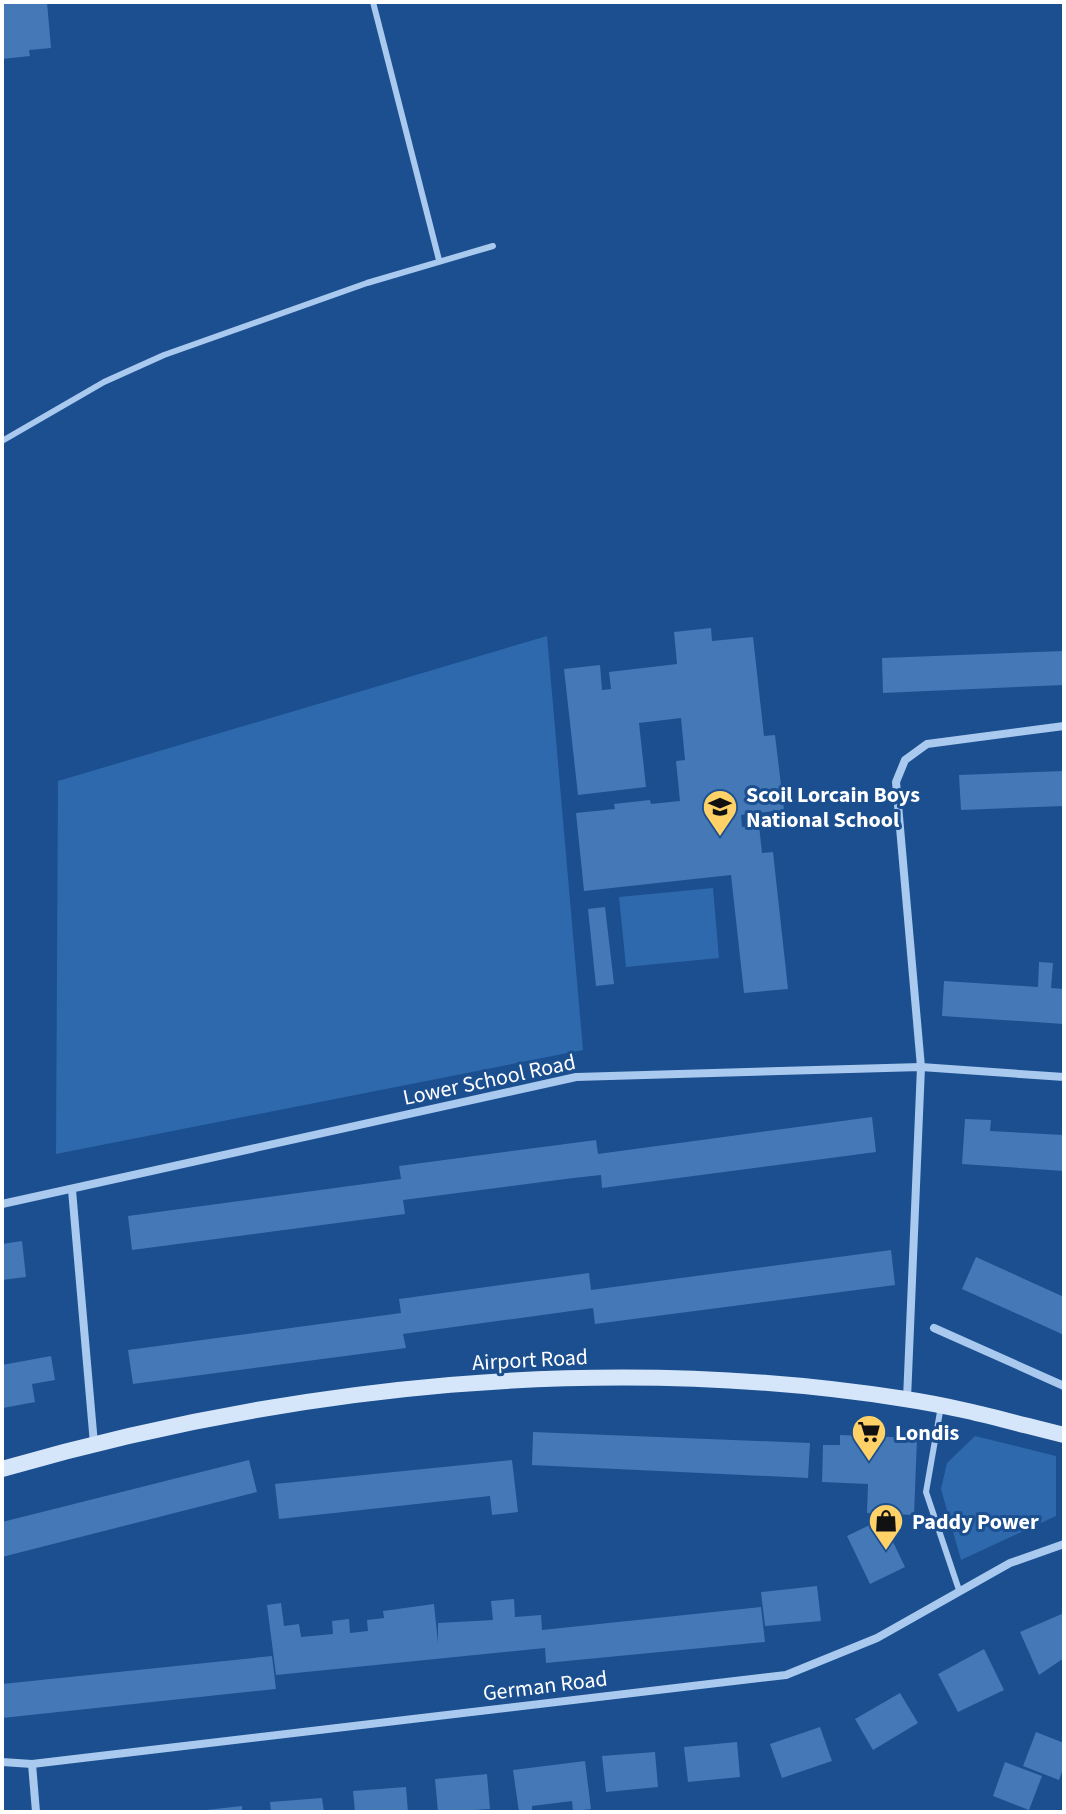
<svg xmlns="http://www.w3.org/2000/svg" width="1066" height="1814" font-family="'Source Sans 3',sans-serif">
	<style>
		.green { fill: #2e69ad }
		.building { fill: #4478b7 }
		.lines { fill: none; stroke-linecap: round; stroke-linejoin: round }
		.service { stroke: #a9c9ee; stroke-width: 6 }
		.minor { stroke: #a9c9ee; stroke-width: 8 }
		.secondary { stroke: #d6e6fa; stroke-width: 16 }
		.labels { text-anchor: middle; stroke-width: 6; stroke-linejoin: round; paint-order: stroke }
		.poi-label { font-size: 22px; font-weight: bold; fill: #fff; stroke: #1b4f8f; text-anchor: start }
		.street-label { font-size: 22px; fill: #fff; stroke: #1b4f8f }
	</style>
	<rect width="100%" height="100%" fill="#1b4f8f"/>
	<g class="green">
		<path d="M547 636 583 1050 56 1154 58 781Z"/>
		<path d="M713 888 719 958 626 967 619 897Z"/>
		<path d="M975 1436 1056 1456V1516L961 1560 941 1489 947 1463Z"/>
	</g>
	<g class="building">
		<path d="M2 2H47L51 48 29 50 30 56 2 59Z"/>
		<path d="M711 628 712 641 753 637 764 736 775 735 784 810 741 815 742 827 759 825 762 853 773 852 788 989 744 993 731 875 584 891 576 813 615 809 614 804 650 800 651 804 680 801 676 761 685 760 681 718 639 723 646 787 578 795 564 669 600 665 602 690 611 689 609 672 677 664 674 632Z"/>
		<path d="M1064 651V685L883 693 882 658Z"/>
		<path d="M1064 771V806L961 810 959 775Z"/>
		<path d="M605 907 614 984 596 986 588 909Z"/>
		<path d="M1039 962 1053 963 1051 988 1064 989V1024L942 1016 944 981 1038 987Z"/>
		<path d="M872 1117 876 1152 602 1188 601 1175 573 1178 403 1200 405 1214 132 1250 128 1216 401 1179 399 1166 596 1140 598 1154Z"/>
		<path d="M965 1119 991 1120 990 1131 1064 1135V1171L962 1164Z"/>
		<path d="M22 1241 26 1277 2 1280V1244Z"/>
		<path d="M891 1250 895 1285 595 1324 593 1308 403 1334 406 1348 133 1384 128 1350 401 1313 399 1299 589 1273 591 1290Z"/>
		<path d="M976 1257 1064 1297V1335L962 1289Z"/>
		<path d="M51 1356 55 1380 32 1384 35 1402 3 1408 2 1365Z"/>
		<path d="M533 1432 810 1443 808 1478 532 1465Z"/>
		<path d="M840 1435 917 1438 914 1515 867 1513 868 1484 822 1482 823 1445H840Z"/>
		<path d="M249 1460 257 1492 2 1557V1522Z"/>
		<path d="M512 1460 518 1512 492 1515 490 1496 279 1519 275 1484Z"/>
		<path d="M882 1519 905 1567 870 1584 847 1536Z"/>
		<path d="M817 1586 821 1621 765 1626 761 1592Z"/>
		<path d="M514 1599 515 1617 541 1615 542 1630 761 1607 765 1642 546 1663 545 1648 276 1675 267 1605 281 1603 284 1626 299 1624 301 1637 333 1634 332 1621 349 1619 350 1633 368 1631 367 1620 384 1618 383 1611 434 1604 438 1643V1623L493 1620 491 1601Z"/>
		<path d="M1064 1613V1658L1039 1675 1020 1632Z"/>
		<path d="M984 1649 1004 1690 958 1712 938 1674Z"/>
		<path d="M272 1656 276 1689 2 1718V1684Z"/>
		<path d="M900 1693 918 1723 873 1750 855 1719Z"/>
		<path d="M820 1727 832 1761 782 1778 770 1744Z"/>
		<path d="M1036 1732 1064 1743V1766L1059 1780 1023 1766Z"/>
		<path d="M737 1742 740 1777 688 1782 684 1747Z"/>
		<path d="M655 1752 658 1787 606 1792 602 1756Z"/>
		<path d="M585 1761 591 1809 573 1811 572 1801 532 1806V1812H519L513 1770Z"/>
		<path d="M1005 1762 1042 1776 1029 1810 993 1796Z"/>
		<path d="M487 1774 490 1809 438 1812 435 1779Z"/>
		<path d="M406 1787 408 1812H355L353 1791Z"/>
		<path d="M322 1798 324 1812H271L270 1802Z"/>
		<path d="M242 1806V1812H206V1810Z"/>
	</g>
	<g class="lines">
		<g class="service">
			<path d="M373 2 439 260"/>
			<path d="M2 441 104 382 164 355 367 283 493 246"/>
			<path d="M941 1406 926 1492 959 1590"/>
		</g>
		<g class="minor">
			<path d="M72 1190 94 1444"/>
			<path d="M2 1204 576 1077 921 1067 1064 1077"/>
			<path d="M934 1328 1064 1386"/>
			<path d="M907 1399 921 1067 896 782 905 760 927 744 1064 726"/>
			<path d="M2 1762 32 1764 786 1675 877 1638 1010 1563 1064 1544"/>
			<path d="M32 1764 36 1812"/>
		</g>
		<path class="secondary" d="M2 1469C293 1385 605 1352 905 1399 959 1407 1011 1422 1064 1435"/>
	</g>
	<defs>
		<symbol id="school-pin" viewBox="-11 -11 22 30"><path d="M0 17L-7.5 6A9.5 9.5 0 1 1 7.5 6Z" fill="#ffd166" stroke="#1b4f8f"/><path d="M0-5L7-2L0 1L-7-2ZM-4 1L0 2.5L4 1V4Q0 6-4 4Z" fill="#111"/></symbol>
		<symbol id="supermarket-pin" viewBox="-11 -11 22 30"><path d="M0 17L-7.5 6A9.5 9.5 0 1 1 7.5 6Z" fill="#ffd166" stroke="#1b4f8f"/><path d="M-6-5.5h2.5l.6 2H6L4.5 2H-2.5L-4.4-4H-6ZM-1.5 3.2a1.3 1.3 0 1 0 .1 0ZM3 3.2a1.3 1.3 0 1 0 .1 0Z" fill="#111"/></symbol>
		<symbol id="shop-pin" viewBox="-11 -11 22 30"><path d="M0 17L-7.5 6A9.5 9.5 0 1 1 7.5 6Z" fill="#ffd166" stroke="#1b4f8f"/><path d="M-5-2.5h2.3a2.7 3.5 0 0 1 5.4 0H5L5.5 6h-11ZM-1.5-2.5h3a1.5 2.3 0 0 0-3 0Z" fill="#111"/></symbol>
	</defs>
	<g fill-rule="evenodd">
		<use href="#school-pin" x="700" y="787" width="40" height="54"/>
		<use href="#supermarket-pin" x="849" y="1412" width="40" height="54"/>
		<use href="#shop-pin" x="866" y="1501" width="40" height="54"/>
	</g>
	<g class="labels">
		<g class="poi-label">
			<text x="746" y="802">Scoil Lorcain Boys<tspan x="746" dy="25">National School</tspan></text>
			<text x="895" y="1440">Londis</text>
			<text x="912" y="1529">Paddy Power</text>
		</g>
		<g class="street-label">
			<text transform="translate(489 1079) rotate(-12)" y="8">Lower School Road</text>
			<text transform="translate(530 1359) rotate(-3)" y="8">Airport Road</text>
			<text transform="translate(545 1685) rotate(-7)" y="8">German Road</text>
		</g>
	</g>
	<rect width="1066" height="1814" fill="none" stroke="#ffffff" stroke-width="8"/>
</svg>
